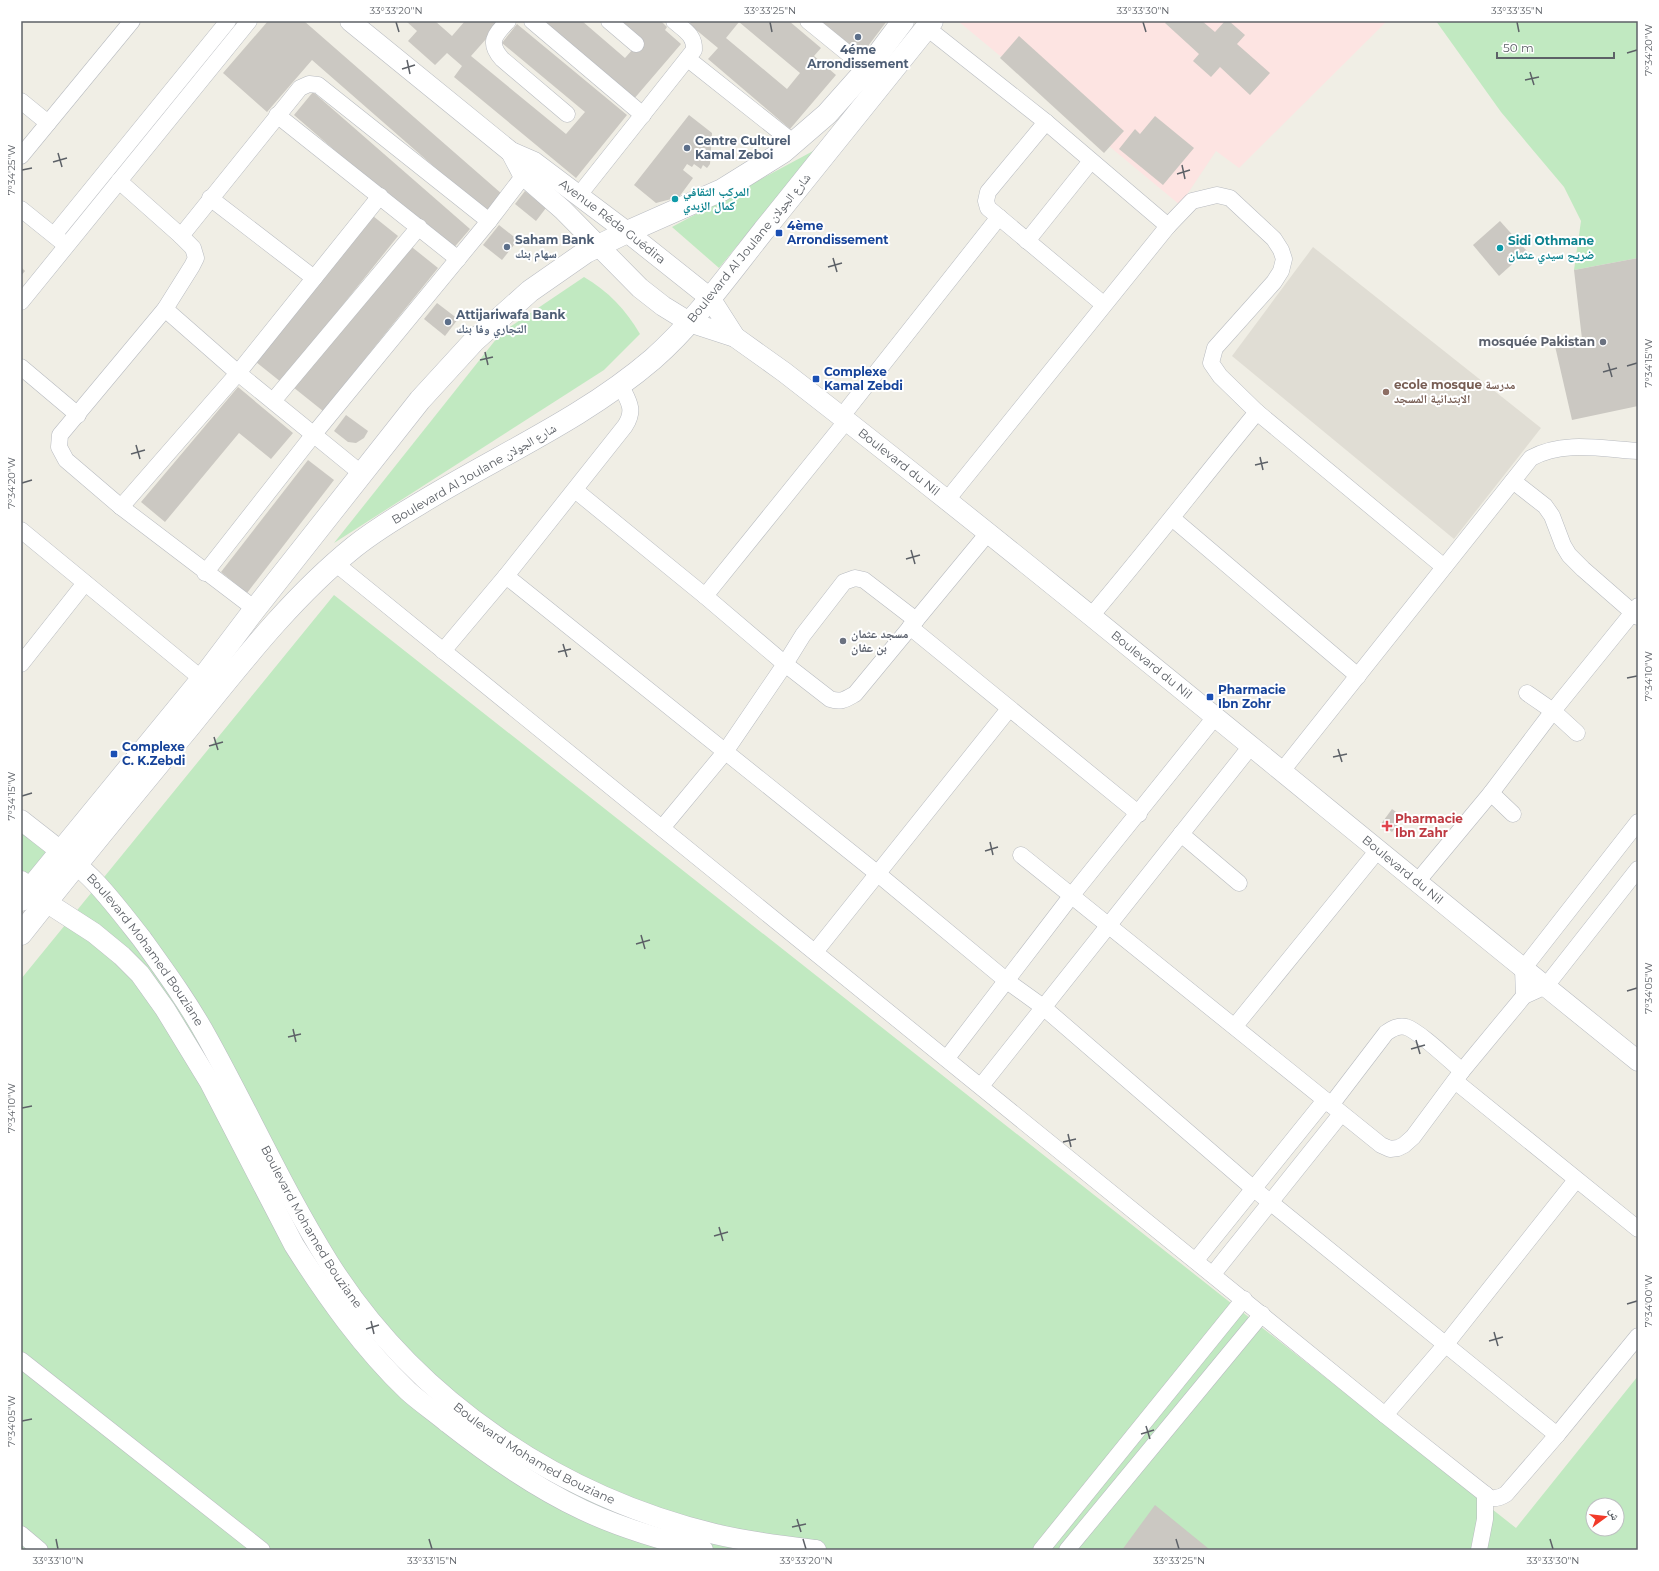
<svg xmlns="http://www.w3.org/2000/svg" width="1659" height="1571" font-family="Montserrat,'Noto Naskh Arabic',sans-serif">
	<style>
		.education { fill: #e0ddd4 }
		.medical { fill: #fde4e2 }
		.green { fill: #c1e9c1; fill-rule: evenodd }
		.building { fill: #cbc8c2; fill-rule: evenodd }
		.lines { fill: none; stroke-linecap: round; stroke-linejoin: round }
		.minor-casing { stroke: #b8bbc0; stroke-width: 17 }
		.tertiary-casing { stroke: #b8bbc0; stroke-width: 21 }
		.secondary-casing { stroke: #b9bcc2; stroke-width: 23 }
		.minor { stroke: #fff; stroke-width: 16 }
		.tertiary { stroke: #fff; stroke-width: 20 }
		.secondary { stroke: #fff; stroke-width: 22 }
		.ticks { fill: none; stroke: #5d6167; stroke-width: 1.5 }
		.service-dot { fill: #5c6f8a; stroke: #fff; stroke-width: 1.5 }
		.culture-dot { fill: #0f9aa8; stroke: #fff; stroke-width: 1.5 }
		.transit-dot { fill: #1a4fb4; stroke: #fff; stroke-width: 1.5 }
		.worship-dot { fill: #6b7280; stroke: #fff; stroke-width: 1.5 }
		.education-dot { fill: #8d6e63; stroke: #fff; stroke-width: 1.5 }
		.health-dot { fill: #e0444e; stroke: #fff; stroke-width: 1.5 }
		.labels { text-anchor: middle; stroke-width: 4; stroke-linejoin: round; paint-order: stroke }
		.service-label { font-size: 12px; font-weight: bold; fill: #4e5e75; stroke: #fff; text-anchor: start }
		.culture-label { font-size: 12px; font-weight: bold; fill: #0d838f; stroke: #fff; text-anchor: start }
		.street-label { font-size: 12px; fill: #5d6167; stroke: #fff }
		.transit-label { font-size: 12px; font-weight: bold; fill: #164399; stroke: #fff; text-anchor: start }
		.worship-label { font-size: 12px; font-weight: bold; fill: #5b616d; stroke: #fff; text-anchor: end }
		.education-label { font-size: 12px; font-weight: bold; fill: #785e54; stroke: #fff; text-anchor: start }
		.health-label { font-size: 12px; font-weight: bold; fill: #be3a42; stroke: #fff; text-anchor: start }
		.neatline { fill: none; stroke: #5d6167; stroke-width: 1.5 }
		.ticks-label { font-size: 10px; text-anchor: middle; fill: #5d6167 }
	</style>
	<rect width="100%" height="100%" fill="#f0eee5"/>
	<path class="education" d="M1313 247 1541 428 1454 539 1232 356Z"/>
	<path class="medical" d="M958 21H1387L1239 168 1216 151 1180 205Z"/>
	<g class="green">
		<path d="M1436 21H1638V258L1574 270 1581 221 1564 187 1501 112Z"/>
		<path d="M815 150 719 268 672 227Z"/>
		<path d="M584 277C608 291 626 310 640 334L604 370 334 543 501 333Z"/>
		<path d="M334 595 1516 1528 1638 1376V1550H21V979ZM1593 1505H1617V1529H1593Z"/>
		<path d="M21 820 60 852 21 881Z"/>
	</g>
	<g class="building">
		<path d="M268 21H304L502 194 486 212 312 60 267 112 223 73Z"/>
		<path d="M406 21H435L452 36 465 21H502L471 56 566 134 585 112 502 43 517 24 627 115 576 178 454 77 462 66 447 53 435 65 408 41 417 31Z"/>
		<path d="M542 21H582L625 58 641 40 620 21H661L667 27 665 30 681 44 633 100Z"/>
		<path d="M692 21H789L821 48 814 56 836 75 790 129 708 59 718 48 689 24ZM739 22 800 73 787 89 726 38Z"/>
		<path d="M820 21H887L862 54Z"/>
		<path d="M1167 21H1202L1215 32 1225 21H1229L1245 35 1237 44 1270 73 1250 95 1220 67 1211 77 1193 61 1199 54 1165 23Z"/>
		<path d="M1019 36 1124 131 1104 153 1000 58Z"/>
		<path d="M313 92 470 229 451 251 294 115Z"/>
		<path d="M689 115 712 133 710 164 707 168 703 165 701 169 694 164 692 167 687 164 683 170 693 178 679 197 656 203 634 185Z"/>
		<path d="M1155 116 1194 148 1163 185 1119 149 1135 129 1140 134Z"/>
		<path d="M525 191 546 208 536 221 515 204Z"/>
		<path d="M373 216 398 236 281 382 256 362Z"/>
		<path d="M1500 221 1527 251 1499 276 1473 245Z"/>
		<path d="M499 225 518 240 502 260 483 245Z"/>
		<path d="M408 244 438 268 323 411 293 387Z"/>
		<path d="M1638 258V406L1572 420 1555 346 1582 339 1574 270Z"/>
		<path d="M21 267 25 271 21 276Z"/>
		<path d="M437 303 458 319 445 336 424 319Z"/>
		<path d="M238 387 293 433 271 459 239 433 165 522 141 502Z"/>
		<path d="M346 415 368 431 364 438 356 443 348 442 334 431Z"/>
		<path d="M308 460 334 480 247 593 221 572Z"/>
		<path d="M1392 809 1403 817 1392 832 1381 824Z"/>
		<path d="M1155 1505 1209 1549 1208 1550H1122Z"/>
	</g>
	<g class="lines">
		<defs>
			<g id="minor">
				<path d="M508 21C495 35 487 42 502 59L567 114"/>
				<path d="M532 21 643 115"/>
				<path d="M609 21 636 44"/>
				<path d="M808 21 867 69"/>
				<path d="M927 28 1046 122 1168 226"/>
				<path d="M688 59 794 143"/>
				<path d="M21 101 48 123"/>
				<path d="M277 115 458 259"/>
				<path d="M1046 122 988 192 986 201 988 208 1103 304"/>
				<path d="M21 156 132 21"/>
				<path d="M119 181 181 236 193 248 196 258 192 266 165 309 60 435 59 447 66 460 121 507 255 609"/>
				<path d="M579 195 694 50C695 35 684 30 674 21"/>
				<path d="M210 198 314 278"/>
				<path d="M21 209 62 242"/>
				<path d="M54 235 228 21"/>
				<path d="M181 236 300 88 309 84 318 85 489 221"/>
				<path d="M1027 241 1091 161"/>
				<path d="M21 302 249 21"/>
				<path d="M165 309 238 373 362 474"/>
				<path d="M21 367 78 415"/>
				<path d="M273 401 419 227"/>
				<path d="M842 416 999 217"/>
				<path d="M1513 481 1545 506 1552 516 1563 545 1569 555 1583 569 1638 617"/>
				<path d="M575 490 705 596 785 664 830 699C841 703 846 699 855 694L988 533"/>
				<path d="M947 500 1168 226 1192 201 1217 195 1230 198 1274 239 1281 250 1284 259 1281 271 1274 282 1215 348 1211 363 1220 376 1257 412 1444 567"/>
				<path d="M121 507 238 373 380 196"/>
				<path d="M1172 518 1358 676"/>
				<path d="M21 530 202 679"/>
				<path d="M335 563 1385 1415 1490 1498C1496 1499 1500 1498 1506 1494L1557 1435 1638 1336"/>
				<path d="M205 573 314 434 489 221 531 166"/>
				<path d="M506 576 878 874 1007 981 1043 1007 1254 1189 1557 1435"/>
				<path d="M705 596 847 420"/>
				<path d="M1091 616C1148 549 1201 480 1257 412"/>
				<path d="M910 627 1139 814"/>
				<path d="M443 651 506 576 625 426C636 409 628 401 620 384"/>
				<path d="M21 664 85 583"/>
				<path d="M1527 693 1553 711 1577 733"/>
				<path d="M1282 771 1531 458C1563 440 1603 449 1638 451"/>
				<path d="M1491 793 1513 814"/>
				<path d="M662 828 725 752 785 664 803 635 844 582 855 578 864 580 916 620"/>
				<path d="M1181 834 1239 883"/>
				<path d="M1021 855 1381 1145 1390 1149 1398 1148 1404 1145 1413 1137 1462 1071 1524 996 1546 986 1638 869"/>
				<path d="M1417 882 1491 793 1553 711 1638 606"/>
				<path d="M815 952 1009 709"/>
				<path d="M1524 996 1523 969 1638 822"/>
				<path d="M1235 1026 1378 850"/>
				<path d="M947 1058 1072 895 1215 717"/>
				<path d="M1455 1081 1638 1229"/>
				<path d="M981 1086 1251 746"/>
				<path d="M1331 1105 1386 1033C1392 1029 1398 1025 1406 1027 1419 1031 1450 1061 1462 1071"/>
				<path d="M1196 1260 1325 1100"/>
				<path d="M1213 1274 1341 1114"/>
				<path d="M21 1360 262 1550"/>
				<path d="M1385 1415 1446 1344 1576 1180"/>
				<path d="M21 1534 40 1550"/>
				<path d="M1041 1550 1244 1299"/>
				<path d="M1067 1550 1262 1314"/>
				<path d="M1479 1550 1485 1519V1494"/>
			</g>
			<g id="tertiary">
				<path id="s1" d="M350 21 511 152 534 162 627 232 710 298 735 337"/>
				<path id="s2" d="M511 152 523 175 563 210 640 288 663 306 689 322 735 337 784 372C1073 596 1353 832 1638 1061"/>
				<path id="s3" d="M21 820C46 840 73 859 95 882 112 900 127 920 142 939 165 971 189 1004 208 1039 249 1113 284 1191 329 1263 416 1401 559 1496 715 1534 748 1542 783 1546 816 1550"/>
				<path d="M21 881 46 902 94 933 122 956 140 974 165 1009 209 1081 294 1245C327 1297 363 1348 408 1391 420 1402 435 1412 448 1423 490 1456 534 1487 583 1510 621 1528 662 1540 703 1550"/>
			</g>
			<g id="secondary">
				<path d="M21 900 202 679 255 609 420 400 474 341 530 291 586 252 627 232 722 190 783 152 827 114 867 69 903 21"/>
				<path d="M21 934C76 864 133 795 190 726 241 663 291 598 354 547 374 531 397 517 419 504 497 456 583 419 653 359 695 322 729 274 764 230 820 160 876 90 932 21"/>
			</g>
		</defs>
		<use href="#minor" class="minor-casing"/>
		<use href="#tertiary" class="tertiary-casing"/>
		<use href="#secondary" class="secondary-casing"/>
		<use href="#minor" class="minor"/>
		<use href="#tertiary" class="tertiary"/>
		<use href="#secondary" class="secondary"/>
	</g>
	<path class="ticks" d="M396 22 399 32M770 22 772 32M1143 22 1146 32M1517 22 1519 32M1627 53 1637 50M407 60 410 74M402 69 415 65M1530 72 1534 85M1525 80 1539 77M58 153 62 167M53 162 67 158M1182 165 1185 179M22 170 32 168M1177 174 1190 170M833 258 837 272M828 267 842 263M485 352 488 365M480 360 493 357M1608 363 1612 377M1627 366 1637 363M1603 372 1617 368M136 445 140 459M131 454 145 450M1260 457 1263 470M1255 465 1268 462M22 483 32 480M911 550 915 564M906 559 920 555M563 644 567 657M558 652 571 649M1627 678 1637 676M214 737 218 750M209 746 223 742M1338 749 1342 762M1333 757 1347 754M22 796 32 793M990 842 993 855M985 851 998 847M641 935 645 949M636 944 650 940M1627 991 1637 988M293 1029 296 1042M288 1037 301 1034M1416 1040 1420 1054M1411 1049 1425 1045M22 1108 32 1106M1068 1134 1071 1147M1063 1142 1076 1139M719 1227 723 1241M714 1236 728 1232M1627 1304 1637 1301M371 1321 374 1334M366 1329 379 1325M1494 1332 1498 1346M1489 1341 1503 1337M22 1421 32 1419M1146 1426 1150 1439M1141 1434 1154 1430M797 1519 801 1532M792 1527 806 1524M56 1539 58 1549M429 1539 432 1549M803 1539 806 1549M1176 1539 1179 1549M1550 1539 1553 1549"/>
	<g class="service-dot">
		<circle cx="858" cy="37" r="4"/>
		<circle cx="687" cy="148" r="4"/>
		<circle cx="507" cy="247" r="4"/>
		<circle cx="448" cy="322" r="4"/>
	</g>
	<g class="culture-dot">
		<circle cx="675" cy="199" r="4"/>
		<circle cx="1500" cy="248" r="4"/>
	</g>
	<g class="transit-dot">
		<rect x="775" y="229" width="8" height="8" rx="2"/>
		<rect x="812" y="375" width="8" height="8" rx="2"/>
		<rect x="1206" y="693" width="8" height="8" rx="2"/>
		<rect x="110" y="750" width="8" height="8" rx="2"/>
	</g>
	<g class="worship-dot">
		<circle cx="1603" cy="342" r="4"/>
		<circle cx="843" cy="641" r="4"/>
	</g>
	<circle class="education-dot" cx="1386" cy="392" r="4"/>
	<path class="health-dot" d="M1385 820h4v4h4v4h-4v4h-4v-4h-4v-4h4z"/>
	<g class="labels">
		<g class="service-label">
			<text x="858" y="54" text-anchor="middle">4éme<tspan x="858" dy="14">Arrondissement</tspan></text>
			<text x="695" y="145">Centre Culturel<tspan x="695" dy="14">Kamal Zeboi</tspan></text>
			<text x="515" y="244">Saham Bank<tspan x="515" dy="14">سهام بنك</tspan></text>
			<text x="456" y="319">Attijariwafa Bank<tspan x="456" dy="14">التجاري وفا بنك</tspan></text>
		</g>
		<g class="culture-label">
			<text x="683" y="196">المركب الثقافي<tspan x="683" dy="14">كمال الزبدي</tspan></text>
			<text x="1508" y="245">Sidi Othmane<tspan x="1508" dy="14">ضريح سيدي عثمان</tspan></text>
		</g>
		<g class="street-label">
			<text dy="4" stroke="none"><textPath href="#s1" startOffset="331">Avenue Réda Guédira</textPath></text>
			<text transform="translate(749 248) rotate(-51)" y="4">Boulevard Al Joulane شارع الجولان</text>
			<text dy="4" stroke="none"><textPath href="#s2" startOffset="503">Boulevard du Nil</textPath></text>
			<text transform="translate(474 474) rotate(-30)" y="4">Boulevard Al Joulane شارع الجولان</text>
			<text dy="4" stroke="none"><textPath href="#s2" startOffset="827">Boulevard du Nil</textPath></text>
			<text dy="4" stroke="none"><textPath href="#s2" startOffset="1151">Boulevard du Nil</textPath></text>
			<text dy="4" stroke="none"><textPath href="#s3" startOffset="181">Boulevard Mohamed Bouziane</textPath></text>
			<text dy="4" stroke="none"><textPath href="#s3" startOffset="505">Boulevard Mohamed Bouziane</textPath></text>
			<text dy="4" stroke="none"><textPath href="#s3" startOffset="829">Boulevard Mohamed Bouziane</textPath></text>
		</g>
		<g class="transit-label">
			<text x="787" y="230">4ème<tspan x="787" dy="14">Arrondissement</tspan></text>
			<text x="824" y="376">Complexe<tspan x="824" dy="14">Kamal Zebdi</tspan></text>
			<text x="1218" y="694">Pharmacie<tspan x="1218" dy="14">Ibn Zohr</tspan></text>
			<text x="122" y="751">Complexe<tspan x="122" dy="14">C. K.Zebdi</tspan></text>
		</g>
		<g class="worship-label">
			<text x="1595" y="346">mosquée Pakistan</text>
			<text x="851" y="638" text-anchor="start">مسجد عثمان<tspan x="851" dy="14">بن عفان</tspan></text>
		</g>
		<g class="education-label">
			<text x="1394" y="389">ecole mosque مدرسة<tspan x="1394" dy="14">الابتدائية المسجد</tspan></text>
		</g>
		<g class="health-label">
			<text x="1395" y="823">Pharmacie<tspan x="1395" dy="14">Ibn Zahr</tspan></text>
		</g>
	</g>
	<rect width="1659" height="1571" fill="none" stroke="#ffffff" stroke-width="44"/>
	<g transform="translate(1605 1517) rotate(75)"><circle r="19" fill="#ffffff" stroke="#bec0c2"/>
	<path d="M0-3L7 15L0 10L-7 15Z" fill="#f23a29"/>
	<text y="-6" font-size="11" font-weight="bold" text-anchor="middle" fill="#5d6167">ش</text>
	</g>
	<path d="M1497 52v6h117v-6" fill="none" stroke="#5d6167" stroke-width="2"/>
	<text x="1503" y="52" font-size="12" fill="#5d6167" stroke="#ffffff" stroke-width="3" paint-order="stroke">50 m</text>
	<rect x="22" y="22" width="1615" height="1527" class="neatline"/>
	<g class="ticks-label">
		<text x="396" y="14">33°33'20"N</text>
		<text x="770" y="14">33°33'25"N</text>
		<text x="1143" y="14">33°33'30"N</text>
		<text x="1517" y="14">33°33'35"N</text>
		<text transform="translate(1648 50) rotate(-90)" y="4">7°34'20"W</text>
		<text transform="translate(11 170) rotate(-90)" y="4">7°34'25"W</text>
		<text transform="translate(1648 363) rotate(-90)" y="4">7°34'15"W</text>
		<text transform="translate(11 483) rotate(-90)" y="4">7°34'20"W</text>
		<text transform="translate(1648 676) rotate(-90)" y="4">7°34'10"W</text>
		<text transform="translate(11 796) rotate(-90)" y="4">7°34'15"W</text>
		<text transform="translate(1648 988) rotate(-90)" y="4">7°34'05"W</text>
		<text transform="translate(11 1108) rotate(-90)" y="4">7°34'10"W</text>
		<text transform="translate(1648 1301) rotate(-90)" y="4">7°34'00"W</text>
		<text transform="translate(11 1421) rotate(-90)" y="4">7°34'05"W</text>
		<text x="58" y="1564">33°33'10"N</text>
		<text x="432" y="1564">33°33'15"N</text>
		<text x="806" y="1564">33°33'20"N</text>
		<text x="1179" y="1564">33°33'25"N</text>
		<text x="1553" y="1564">33°33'30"N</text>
	</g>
</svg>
